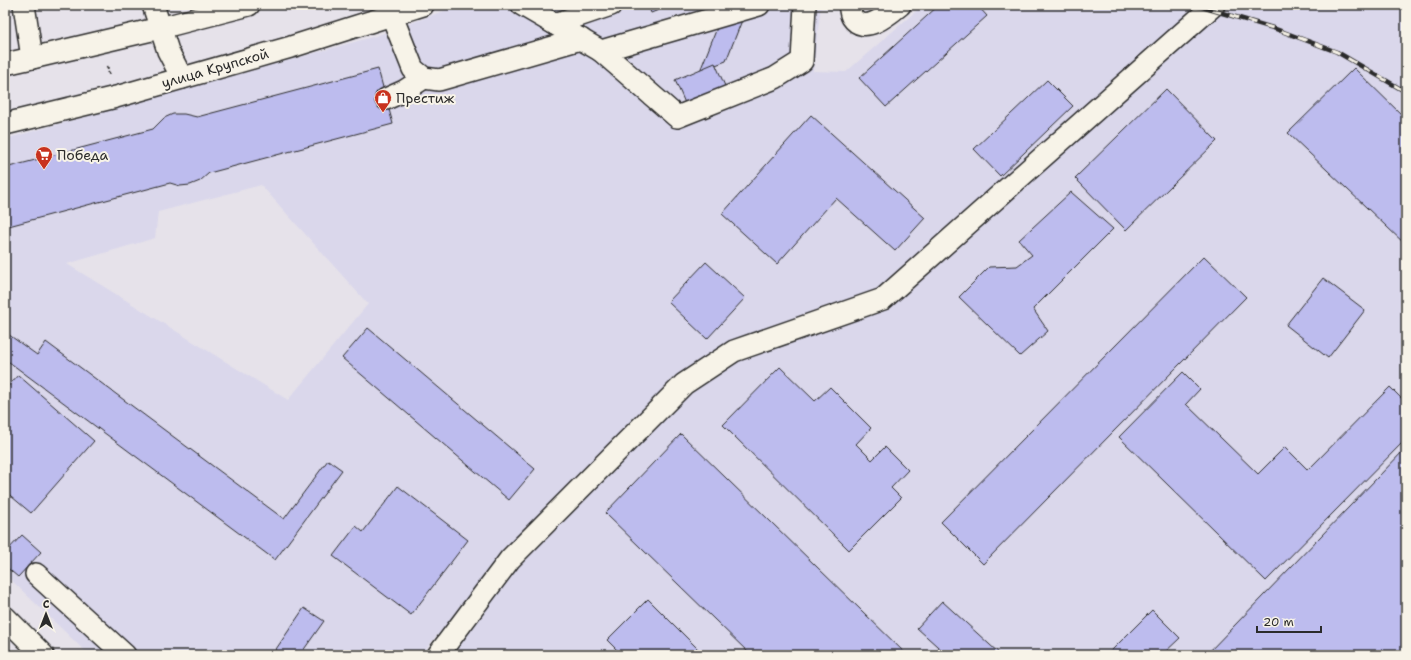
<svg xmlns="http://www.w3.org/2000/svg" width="1411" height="660" font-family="'Shantell Sans',sans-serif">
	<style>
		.built { fill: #dad7eb; fill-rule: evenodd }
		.building { fill: #bdbcee; stroke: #2b2b2b }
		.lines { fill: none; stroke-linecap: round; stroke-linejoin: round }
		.minor-casing { stroke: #2b2b2b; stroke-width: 24 }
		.path { stroke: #2b2b2b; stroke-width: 2.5; stroke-dasharray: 3 3; stroke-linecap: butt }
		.minor { stroke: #f7f3e8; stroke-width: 21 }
		.rail-casing { stroke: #2b2b2b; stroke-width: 4.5 }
		.rail { stroke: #f7f3e8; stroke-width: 3; stroke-dasharray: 9; stroke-linecap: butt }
		.labels { text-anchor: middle; stroke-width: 4; stroke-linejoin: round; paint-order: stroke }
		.street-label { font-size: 14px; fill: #2b2b2b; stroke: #f7f3e8 }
		.poi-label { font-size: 14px; fill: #2b2b2b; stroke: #f7f3e8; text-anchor: start }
	</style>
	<rect width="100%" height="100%" fill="#e6e2ea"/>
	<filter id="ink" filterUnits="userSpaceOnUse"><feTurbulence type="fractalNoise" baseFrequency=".025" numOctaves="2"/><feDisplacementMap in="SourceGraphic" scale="8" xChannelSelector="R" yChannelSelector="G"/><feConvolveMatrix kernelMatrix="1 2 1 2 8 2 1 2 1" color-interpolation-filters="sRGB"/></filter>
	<g filter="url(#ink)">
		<path class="built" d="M460 5H821L813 71 846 72 923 5H1406V655H466L437 635 421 655H89L5 574V139L376 36ZM261 185 368 304 288 400 67 264 155 238 158 212Z"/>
		<g class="building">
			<path d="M648 5H671L651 13Z"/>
			<path d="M726 5H748L726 61 700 71Z"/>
			<path d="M939 5H977L987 16 886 107 859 78Z"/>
			<path d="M715 63 725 86 685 103 675 80Z"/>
			<path d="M1354 68 1406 119V245L1288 133Z"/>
			<path d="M378 69 393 124 209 173 200 181 190 185 180 186 170 183 5 227V168L153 129 164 118 173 114H184L197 117Z"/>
			<path d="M1047 80 1073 106 1000 176 974 149Z"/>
			<path d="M1166 89 1217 141 1126 230 1075 178Z"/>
			<path d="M811 115 925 218 895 251 836 198 777 264 722 214Z"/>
			<path d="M1071 192 1113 229 1033 309 1048 331 1020 356 959 297 989 267 1017 266 1032 255 1019 240Z"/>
			<path d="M1204 256 1246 297 983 564 941 522Z"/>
			<path d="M706 262 745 298 707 339 668 302Z"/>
			<path d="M1323 278 1365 310 1328 358 1286 325Z"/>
			<path d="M368 328 535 469 509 500 342 358Z"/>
			<path d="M5 332 37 355 46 342 284 519 328 460 342 470 275 560 5 359Z"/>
			<path d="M780 367 815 401 830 387 871 428 856 444 872 460 885 447 908 470 891 488 901 498 849 550 723 425Z"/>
			<path d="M1183 372 1200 389 1186 404 1258 474 1285 447 1308 470 1390 387 1406 403V439L1266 581 1119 437Z"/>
			<path d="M18 375 94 441 31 513 5 491V421L7 418 5 416V390Z"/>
			<path d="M681 434 907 655H751L605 513Z"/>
			<path d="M1406 448V655H1206Z"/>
			<path d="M398 486 468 540 411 615 333 556 356 526 363 532Z"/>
			<path d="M22 535 41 552 18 577 5 566V553Z"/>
			<path d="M648 599 704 655H622L607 640Z"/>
			<path d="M942 601 1001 655H947L917 628Z"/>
			<path d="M304 608 324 621 300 655H272Z"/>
			<path d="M1152 610 1180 638 1162 655H1107Z"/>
		</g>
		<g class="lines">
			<defs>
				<g id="minor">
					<path d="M153 5 168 51 182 78"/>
					<path d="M522 5 601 51 759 5"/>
					<path d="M849 5C850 8 850 14 852 17 864 36 889 14 900 5"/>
					<path d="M392 16 413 69 424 78 439 80 581 39"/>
					<path d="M555 24 611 5"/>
					<path d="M601 51 677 117 775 78 802 61 805 5"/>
					<path d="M32 58 160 28 249 5"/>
					<path d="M5 64 32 58 24 5"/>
					<path d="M386 99 404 91 424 78"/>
					<path d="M5 124 116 97 291 47 423 5"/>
					<path d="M36 574 125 655"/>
					<path d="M5 617 43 655"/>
					<path d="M438 655 510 559 684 384 734 351 883 299 1214 5"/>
				</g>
			</defs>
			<use href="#minor" class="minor-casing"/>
			<path class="path" d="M107 66 110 77"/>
			<use href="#minor" class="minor"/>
			<defs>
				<path id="rail" d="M1195 5 1273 28 1337 52 1406 92"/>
			</defs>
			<use href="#rail" class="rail-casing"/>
			<use href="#rail" class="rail"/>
		</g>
	</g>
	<defs>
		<symbol id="shop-pin" viewBox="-11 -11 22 30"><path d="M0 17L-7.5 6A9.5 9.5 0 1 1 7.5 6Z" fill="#c8321e" stroke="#f7f3e8"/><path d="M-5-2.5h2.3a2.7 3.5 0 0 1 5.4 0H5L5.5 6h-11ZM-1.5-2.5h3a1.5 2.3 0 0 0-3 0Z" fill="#fff"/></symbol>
		<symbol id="supermarket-pin" viewBox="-11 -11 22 30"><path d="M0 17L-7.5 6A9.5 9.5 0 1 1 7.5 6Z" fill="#c8321e" stroke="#f7f3e8"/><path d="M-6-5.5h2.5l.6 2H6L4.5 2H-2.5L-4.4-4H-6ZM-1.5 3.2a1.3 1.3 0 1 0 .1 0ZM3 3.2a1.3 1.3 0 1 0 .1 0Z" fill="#fff"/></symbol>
	</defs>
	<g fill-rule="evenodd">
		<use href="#shop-pin" x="373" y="88" width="20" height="27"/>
		<use href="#supermarket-pin" x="34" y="145" width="20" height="27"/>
	</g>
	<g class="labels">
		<g class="street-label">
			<text transform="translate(215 68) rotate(-16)" y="5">улица Крупской</text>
		</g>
		<g class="poi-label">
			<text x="396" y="103">Престиж</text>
			<text x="57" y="160">Победа</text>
		</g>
	</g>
	<rect width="1411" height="660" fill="none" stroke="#f7f3e8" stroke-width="20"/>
	<rect x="10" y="10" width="1391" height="640" fill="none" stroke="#2b2b2b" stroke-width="1.5" filter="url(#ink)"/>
	<g transform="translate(46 614)" stroke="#f7f3e8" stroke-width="3" paint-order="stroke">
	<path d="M0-3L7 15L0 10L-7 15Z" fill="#2b2b2b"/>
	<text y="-6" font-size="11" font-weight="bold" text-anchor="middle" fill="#2b2b2b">С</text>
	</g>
	<path d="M1257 626v6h64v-6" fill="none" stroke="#2b2b2b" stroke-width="2"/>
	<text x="1263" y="626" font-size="12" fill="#2b2b2b" stroke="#f7f3e8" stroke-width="3" paint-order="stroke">20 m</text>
</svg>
